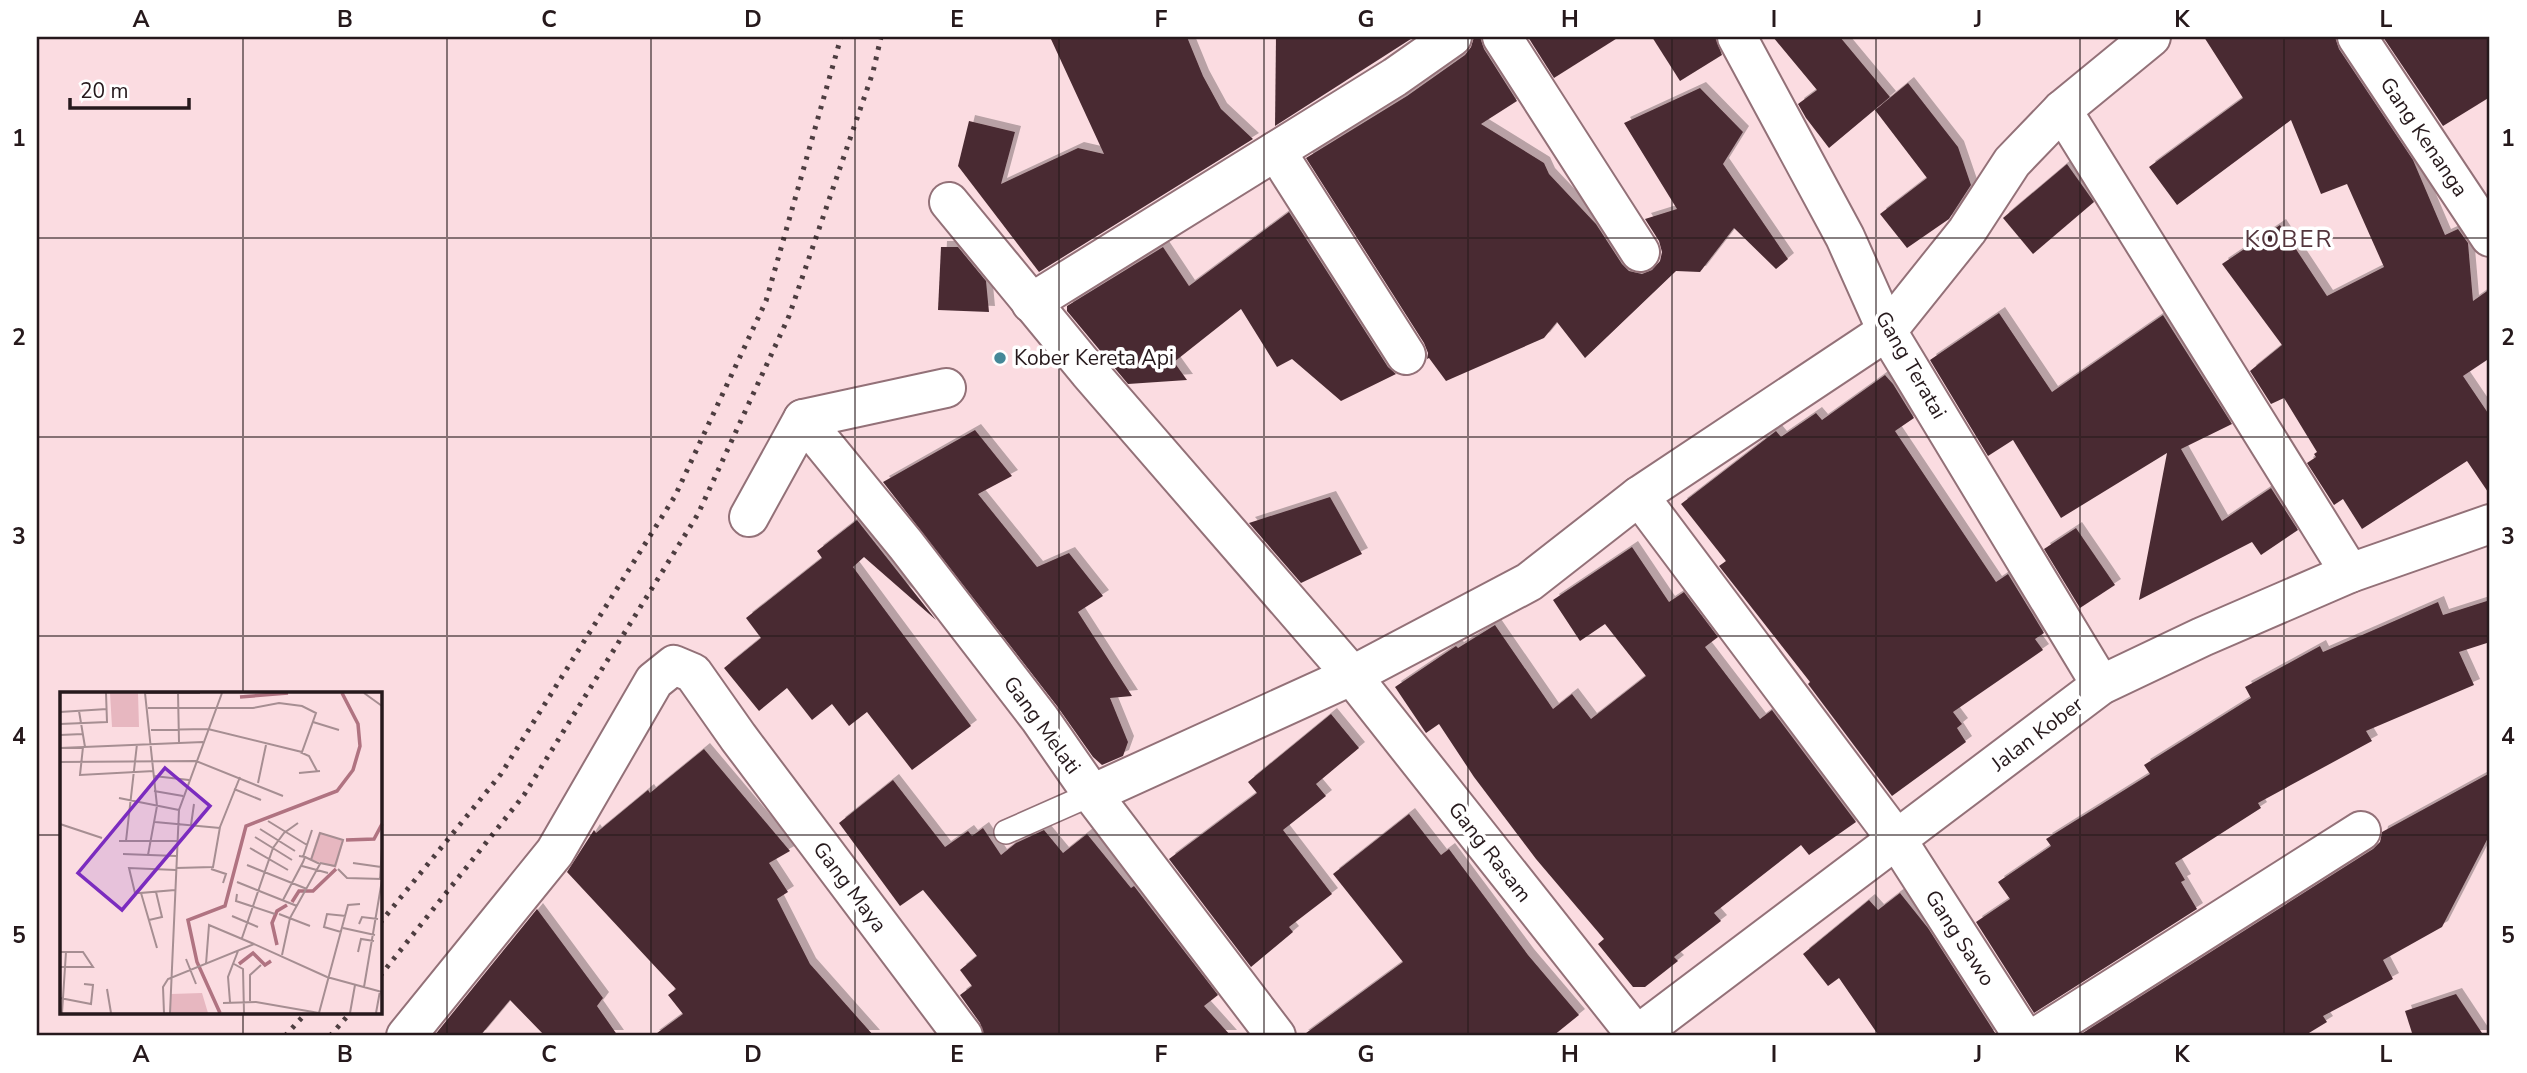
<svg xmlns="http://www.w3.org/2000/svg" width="2527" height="1073" font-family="'Nunito Sans',sans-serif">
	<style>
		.building { fill: #4a2c33; filter: url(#shadow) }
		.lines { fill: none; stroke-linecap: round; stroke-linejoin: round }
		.lane-casing { stroke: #937178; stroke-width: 26 }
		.street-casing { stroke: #937178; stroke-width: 42 }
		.secondary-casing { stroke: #937178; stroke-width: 42 }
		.lane { stroke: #fff; stroke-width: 23 }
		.street { stroke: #fff; stroke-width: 38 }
		.secondary { stroke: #fff; stroke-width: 38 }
		.rail { stroke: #4d3d40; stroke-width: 5; stroke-dasharray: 3.5 7; stroke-linecap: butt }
		.grid { fill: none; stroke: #26191c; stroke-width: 2; stroke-opacity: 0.55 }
		.poi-dot { fill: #458898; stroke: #fff; stroke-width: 2.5 }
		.labels { text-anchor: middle; stroke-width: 7; stroke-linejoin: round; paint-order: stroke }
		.street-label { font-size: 21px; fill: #26191c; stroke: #fff }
		.poi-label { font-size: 21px; fill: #26191c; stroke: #fff; text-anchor: start }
		.quarter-label { font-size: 24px; letter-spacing: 2px; fill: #53353c; stroke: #fff }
		.inset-river { fill: none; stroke: #b07381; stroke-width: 3.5 }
		.inset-road { fill: none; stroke: #a68e92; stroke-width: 2 }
		.view { fill: #7b2cbf; fill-opacity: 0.15; stroke: #7b2cbf; stroke-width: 3.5 }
		.inset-edge { fill: none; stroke: #26191c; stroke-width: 3.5 }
		.neatline { fill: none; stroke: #26191c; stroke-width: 2.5 }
		.grid-label { font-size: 23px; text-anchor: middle; font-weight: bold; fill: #26191c }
	</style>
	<defs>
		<filter id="shadow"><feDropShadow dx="6" dy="-6" stdDeviation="0" flood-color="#0004"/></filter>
	</defs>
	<rect width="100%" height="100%" fill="#fbdce1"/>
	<g class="building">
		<path d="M1050 37H1187L1203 76 1221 109 1253 139 1039 272 958 166 969 121 1015 132 1001 184 1078 148 1104 154Z"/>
		<path d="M1276 37H1414L1275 126Z"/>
		<path d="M1474 37H1480L1484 49 1517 101 1481 124 1544 163 1549 174 1596 224 1622 264 1629 271 1642 274 1652 270 1660 261 1662 252 1659 241 1645 219 1677 209 1624 123 1700 88 1743 132 1723 164 1788 259 1776 269 1734 228 1700 272 1676 271 1585 358 1557 322 1544 338 1446 381 1429 358 1427 359 1428 353 1424 343 1306 158 1407 96 1465 55 1471 47Z"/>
		<path d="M1528 37H1619L1554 78Z"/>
		<path d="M1652 37H1715L1722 55 1680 81Z"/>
		<path d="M1773 37H1840L1890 97 1829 148 1806 118 1798 104 1817 90Z"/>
		<path d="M2204 37H2335L2339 49 2413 160 2445 235 2458 229 2468 243 2473 301 2490 289V358L2463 376 2490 416V495L2467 461 2362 529 2343 499 2334 505 2307 463 2316 457 2314 454 2317 452 2284 398 2271 404 2250 371 2282 345 2222 264 2280 225 2327 296 2384 267 2347 184 2321 194 2291 120 2177 205 2149 167 2243 98Z"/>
		<path d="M2383 37H2490V97L2443 126Z"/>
		<path d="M1908 83 1958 147 1971 185 1949 219 1907 248 1880 214 1927 178 1875 110Z"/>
		<path d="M2067 164 2094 202 2033 254 2003 218Z"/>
		<path d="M1289 212 1388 367 1396 374 1341 401 1292 359 1277 367 1241 309 1174 362 1187 380 1128 384 1067 311V306L1163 247 1189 286Z"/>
		<path d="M941 247H958L986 281 989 312 938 310Z"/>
		<path d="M1999 313 2052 392 2163 315 2232 424 2181 449 2222 521 2271 488 2298 530 2261 555 2252 542 2139 600 2167 453 2061 518 2013 440 1988 456 1930 360Z"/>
		<path d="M1885 375 1893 384 1914 418 1895 431 1996 582 2008 574 2044 633 2035 639 2043 650 1953 712 1962 724 1957 728 1966 742 1892 796 1808 684 1810 682 1719 566 1726 561 1681 504 1776 431 1781 437 1816 413 1822 420Z"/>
		<path d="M975 430 1012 476 978 494 1037 567 1069 553 1103 596 1078 612 1132 696 1110 698 1128 742 1123 756 1102 765 1093 757 1057 706 883 482Z"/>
		<path d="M1330 497 1362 554 1301 583 1249 523Z"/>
		<path d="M857 520 936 620 864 557 853 567 971 726 912 770 867 712 849 726 832 704 812 720 787 688 759 711 724 668 761 638 746 618 822 558 817 551Z"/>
		<path d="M2076 528 2115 585 2080 608 2044 549Z"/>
		<path d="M1632 547 1669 602 1684 592 1718 637 1705 647 1760 719 1772 710 1856 822 1809 855 1801 845 1714 913 1721 921 1674 957 1678 961 1645 987H1633L1598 944 1604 939 1536 859 1474 777 1439 724 1426 733 1395 687 1456 646 1458 648 1495 625 1553 709 1572 694 1591 719 1646 676 1605 624 1580 641 1553 600Z"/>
		<path d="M2490 600V642L2459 652 2474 685 2366 731 2372 741 2258 803 2261 808 2175 863 2185 880 2181 882 2197 909 2034 1013 1976 922 2010 899 1998 882 2051 846 2046 839 2150 774 2144 765 2251 698 2245 687 2320 646 2323 652 2438 602 2443 615Z"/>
		<path d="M1331 714 1359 748 1316 784 1326 796 1283 830 1332 894 1289 927 1293 932 1251 967 1169 859 1257 793 1248 782Z"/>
		<path d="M704 749 790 851 769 863 788 892 777 899 810 964 874 1036H653L683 1014 668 995 676 989 567 872 594 830 596 833 648 790 650 793Z"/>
		<path d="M2490 773V834L2442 927 2383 960 2393 979 2323 1016 2327 1022 2304 1036H2078L2373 849 2380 842 2382 832Z"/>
		<path d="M893 780 945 847 968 831 972 836 983 828 1001 855 1016 843 1044 830 1063 853 1087 834 1131 888 1134 886 1218 995 1204 1006 1231 1036H984L980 1023 960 995 972 986 960 970 977 956 923 890 900 906 839 823Z"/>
		<path d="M1409 814 1441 855 1449 849 1528 955 1579 1015 1553 1036H1302L1403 962 1333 874Z"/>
		<path d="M1900 893 1928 928 1997 1036H1879L1839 978 1828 986 1803 954 1869 900 1878 910Z"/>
		<path d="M537 909 603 998 597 1006 618 1036H545L510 1000 480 1036H434Z"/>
		<path d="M2456 994 2484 1036H2413L2405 1011Z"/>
	</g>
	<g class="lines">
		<defs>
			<path id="lane" d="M1006 832 1092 794"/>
			<g id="street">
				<path d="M1502 37 1640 252"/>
				<path d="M1737 37 1845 237 1887 331 2101 685"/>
				<path d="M2357 37 2490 237"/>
				<path d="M2062 110 2350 573"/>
				<path d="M1276 151 1406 355"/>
				<path d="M949 202 1089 372 1345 667 1637 1036"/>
				<path d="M1031 303 1395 77 1452 37"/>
				<path d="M803 419 906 545 1040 719 1092 794 1276 1036"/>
				<path d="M1639 496 1897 840 2023 1036"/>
				<path d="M749 517 803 419 946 388"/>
				<path d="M1092 794 1351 676 1529 582 1639 496 1887 331 1967 231 2012 162 2062 110 2151 37"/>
				<path d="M406 1036 555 852 654 681 674 665 693 673 738 737 963 1036"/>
				<path d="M2038 1036 2361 831"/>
			</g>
			<path id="secondary" d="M1636 1036 2101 685 2202 637 2350 573 2490 524"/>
		</defs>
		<use href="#lane" class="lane-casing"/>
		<use href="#street" class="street-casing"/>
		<use href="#secondary" class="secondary-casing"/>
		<use href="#lane" class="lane"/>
		<use href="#street" class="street"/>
		<use href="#secondary" class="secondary"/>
		<g class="rail">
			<path d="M380 923 501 774 675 496 766 301 841 37"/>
			<path d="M380 976 524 795 698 514 789 316 873 72 881 37"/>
			<path d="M285 1036 307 1012"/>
			<path d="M330 1036 351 1012"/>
		</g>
	</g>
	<path class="grid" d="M243 37V693M447 37V1036M651 37V1036M855 37V1036M1059 37V1036M1264 37V1036M1468 37V1036M1672 37V1036M1876 37V1036M2080 37V1036M2284 37V1036M37 238H2490M37 437H2490M37 636H2490M37 835H61M380 835H2490M243 1012V1036"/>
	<circle class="poi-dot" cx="1000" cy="358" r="7"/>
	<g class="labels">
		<g class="street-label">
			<text transform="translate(2424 137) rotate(56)" y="7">Gang Kenanga</text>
			<text transform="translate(1911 365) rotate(60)" y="7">Gang Teratai</text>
			<text transform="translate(1042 725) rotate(54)" y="7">Gang Melati</text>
			<text transform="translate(2037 734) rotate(-37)" y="7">Jalan Kober</text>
			<text transform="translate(1490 852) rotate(52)" y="7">Gang Rasam</text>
			<text transform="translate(850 887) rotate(53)" y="7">Gang Maya</text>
			<text transform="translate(1960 938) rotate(57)" y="7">Gang Sawo</text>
		</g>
		<g class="poi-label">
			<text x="1014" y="365">Kober Kereta Api</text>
		</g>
		<g class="quarter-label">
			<text x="2289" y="247">KOBER</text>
		</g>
	</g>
	<g transform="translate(60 692)">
		<rect width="322" height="322" fill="#fbdce1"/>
		<path d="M50 1H78L79 35H52ZM259 140 284 148 276 176 250 167ZM142 301 148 321H110L111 302Z" fill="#e7b7c0"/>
		<path class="inset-river" d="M180 5 228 1M286 148 314 147 322 132M232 210 239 199H253L276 177M217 253 212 231 217 219 227 213M179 272 193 261 205 273 211 269M160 321 137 270 128 228 165 214 186 134 277 99 293 78 300 54 298 32 282 1"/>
		<path class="inset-road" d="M85 1 97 114 88 163M85 1H140M118 1 119 50M304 1 322 14M88 16H193L219 11 242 14 256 21 242 60 148 37 91 38M19 19 25 55M0 20 47 17M253 30 279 38M0 32 47 30 46 1M0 43 23 42M23 55 20 83 94 79M0 56 143 50M240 60 249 64 257 79M0 70 136 69 223 104M239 81 260 79M94 84 129 88M198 91 206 53M174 97 201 108M94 99 123 104M59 106 119 118M208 129 247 153M95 130 160 136M0 132 42 146M131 133 134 112M200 137 235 159M195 145 232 168M59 149H117M66 149 77 52M190 156 228 178M63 162 116 164M243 165 252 138M251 168 260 141 283 148 275 174 260 171M293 171 321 175M187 173 247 197M242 174 268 181M116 176 153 175 160 135 180 85M151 177 166 182 163 191M278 177 287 186 322 187M320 187 322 155M177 190 237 214M81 201H75L69 176 116 178M177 202 176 209 215 222M223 208 243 170 245 165 239 164M219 222 250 234M172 224 198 235M89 228 102 225 96 200M299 232 302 225 318 227M283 236 315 243M281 240 264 235 267 222 286 224M182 246 213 156 224 141 238 131M97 256 81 201 115 198M0 260H23L33 275H0M298 260 301 247 314 249M222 263 230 226 260 172 245 165M126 267 136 292M146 272 149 233 194 252M174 272 183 277 184 321M304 295 322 188M47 297 51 321M0 306 31 312 33 293 24 292M190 309V283L201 273M170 310 168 285 178 259M163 311 196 310 259 321M2 321 6 260M104 321 103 295 108 287 194 252 267 285 322 300M110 321 119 118 162 1M259 321 288 213 300 212M290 321 295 293M316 321 320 299"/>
		<path class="view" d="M105 76 150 114 62 218 18 181Z"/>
		<rect width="322" height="322" class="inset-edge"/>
	</g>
	<rect width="2527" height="1073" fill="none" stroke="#ffffff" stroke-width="77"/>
	<path d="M70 98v10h119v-10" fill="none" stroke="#26191c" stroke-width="3.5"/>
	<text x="80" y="98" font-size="21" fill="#26191c" stroke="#ffffff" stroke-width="5" paint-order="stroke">20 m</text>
	<rect x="38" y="38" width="2450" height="996" class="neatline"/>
	<g class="grid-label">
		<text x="141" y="27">A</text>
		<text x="345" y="27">B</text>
		<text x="549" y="27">C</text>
		<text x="753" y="27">D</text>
		<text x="957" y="27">E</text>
		<text x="1161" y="27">F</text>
		<text x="1366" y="27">G</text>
		<text x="1570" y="27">H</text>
		<text x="1774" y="27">I</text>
		<text x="1978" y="27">J</text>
		<text x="2182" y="27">K</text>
		<text x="2386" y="27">L</text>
		<text x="19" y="146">1</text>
		<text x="2508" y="146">1</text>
		<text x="19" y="345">2</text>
		<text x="2508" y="345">2</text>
		<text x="19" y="544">3</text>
		<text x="2508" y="544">3</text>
		<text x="19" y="744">4</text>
		<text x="2508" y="744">4</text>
		<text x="19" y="943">5</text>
		<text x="2508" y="943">5</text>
		<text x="141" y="1062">A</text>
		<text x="345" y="1062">B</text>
		<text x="549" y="1062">C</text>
		<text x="753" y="1062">D</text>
		<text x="957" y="1062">E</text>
		<text x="1161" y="1062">F</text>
		<text x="1366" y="1062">G</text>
		<text x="1570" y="1062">H</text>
		<text x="1774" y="1062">I</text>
		<text x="1978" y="1062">J</text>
		<text x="2182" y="1062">K</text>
		<text x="2386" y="1062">L</text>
	</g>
</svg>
